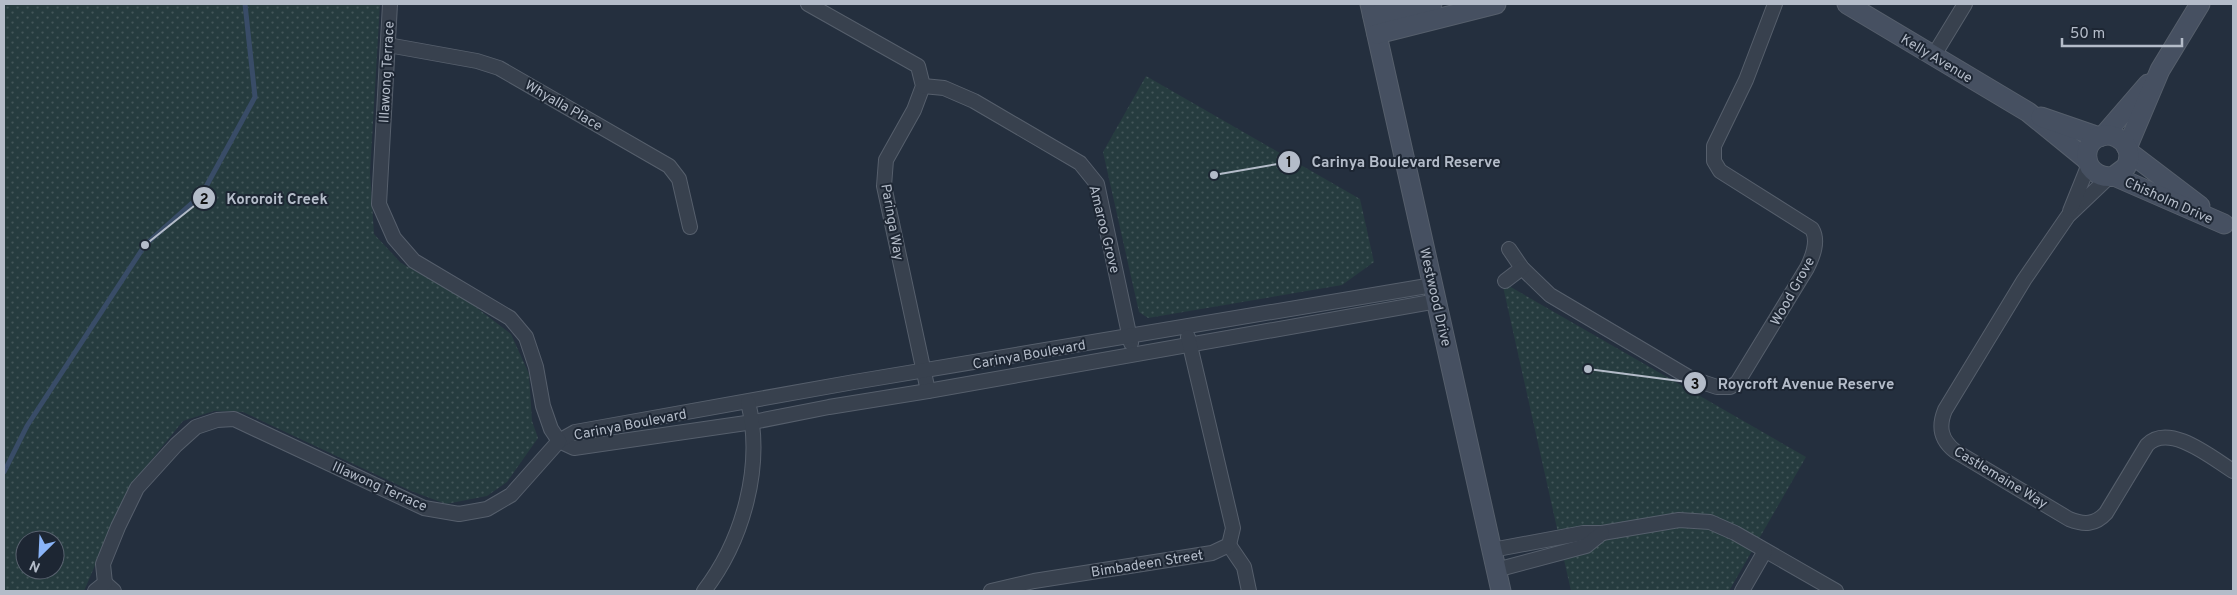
<svg xmlns="http://www.w3.org/2000/svg" width="2237" height="595" font-family="Overpass,sans-serif">
	<style>
		.green { fill: url(#green-dots); fill-rule: evenodd }
		.lines { fill: none; stroke-linecap: round; stroke-linejoin: round }
		.stream { stroke: #394c67; stroke-width: 5 }
		.street-casing { stroke: #565f6c; stroke-width: 16 }
		.secondary-casing { stroke: #565f6c; stroke-width: 21 }
		.street { stroke: #38414e; stroke-width: 14 }
		.secondary { stroke: #465061; stroke-width: 19 }
		.labels { text-anchor: middle; stroke-width: 4; stroke-linejoin: round; paint-order: stroke }
		.street-label { font-size: 14px; fill: #b4bcc9; stroke: #1d2633 }
		.leader { fill: none; stroke: #b4bcc9; stroke-width: 2 }
		.callout-dot { fill: #b4bcc9; stroke: #1d2633; stroke-width: 2 }
		.mark-label { font-size: 15px; text-anchor: middle; font-weight: bold; fill: #111 }
		.callout-label { font-size: 15px; text-anchor: middle; font-weight: bold; fill: #b4bcc9; stroke: #1d2633; stroke-width: 4; stroke-linejoin: round; paint-order: stroke }
	</style>
	<defs>
		<pattern id="green-dots" width="8" height="8" patternUnits="userSpaceOnUse" patternTransform="scale(1.25)"><rect width="8" height="8" fill="#263c3f"/><path d="M2 2h.1M6 6h.1" fill="none" stroke="#435659" stroke-width="1.8" stroke-linecap="round"/></pattern>
	</defs>
	<rect width="100%" height="100%" fill="#242f3e"/>
	<g class="green">
		<path d="M4 4H380L370 172 374 234 401 263 468 301 511 334 529 374 532 421 538 438 507 482 487 496 446 504 411 491 243 412 214 411 183 421 128 489 84 591H4ZM25 540H55V570H25Z"/>
		<path d="M1146 76 1360 199 1374 262 1342 285 1148 318 1139 312 1103 152Z"/>
		<path d="M1502 282 1806 457 1729 591H1571Z"/>
	</g>
	<g class="lines">
		<path class="stream" d="M4 472 27 426 145 245 202 194 255 97 245 4"/>
		<defs>
			<g id="street">
				<path d="M808 4 918 66 923 86 914 110 886 160 884 186 928 391"/>
				<path d="M388 45 477 61 499 68 669 166 679 179 690 227"/>
				<path d="M1934 55 1965 4"/>
				<path d="M923 86 944 88 974 101 1080 163 1097 184 1131 343"/>
				<path d="M2109 177 2068 216 2024 280 1945 410C1938 427 1941 440 1955 451L2069 519C2084 525 2095 525 2106 513L2147 445C2169 422 2212 458 2233 471"/>
				<path d="M2070 211 2089 164"/>
				<path d="M1509 249 1522 268 1550 295 1690 378 1717 387H1730L1737 383 1807 268C1813 256 1819 241 1812 229L1720 171 1714 161V146L1746 80 1775 4"/>
				<path d="M1505 281 1522 268"/>
				<path d="M559 441 574 448 753 422 829 407 928 391 1437 301"/>
				<path d="M559 441 575 432 854 382 1433 285"/>
				<path d="M1229 545 1244 567 1249 591"/>
				<path d="M1492 550 1583 533H1602L1679 520 1710 522 1735 533 1836 591"/>
				<path d="M1496 570 1586 546 1602 533"/>
				<path d="M105 583 114 591"/>
				<path d="M95 591 105 583 103 564 118 527 137 488 176 445 196 427 217 420 234 419 424 508 459 514 487 509 511 495 559 441 551 429 543 406 536 367 526 337 510 318 414 261 394 238 379 204 390 4"/>
				<path d="M704 591C743 540 764 466 748 402"/>
				<path d="M991 591 1034 581 1212 553 1229 545 1233 528 1188 337"/>
				<path d="M1742 591 1765 551"/>
			</g>
			<g id="secondary">
				<path d="M1370 4 1501 591"/>
				<path d="M1847 4 2028 112 2087 160"/>
				<path d="M1373 16 1432 4"/>
				<path d="M1377 34 1496 4"/>
				<path d="M2041 117 2099 137"/>
				<path d="M2103 136 2148 84"/>
				<path d="M2127 148 2160 70 2200 4"/>
				<path d="M2129 152 2200 206"/>
				<path d="M2114 176 2126 167C2140 139 2099 122 2088 148 2086 154 2087 162 2090 167 2096 175 2105 178 2114 176L2224 224"/>
			</g>
		</defs>
		<use href="#street" class="street-casing"/>
		<use href="#secondary" class="secondary-casing"/>
		<use href="#street" class="street"/>
		<use href="#secondary" class="secondary"/>
	</g>
	<g class="labels">
		<g class="street-label">
			<text transform="translate(1937 58) rotate(31)" y="5">Kelly Avenue</text>
			<text transform="translate(386 72) rotate(-87)" y="5">Illawong Terrace</text>
			<text transform="translate(564 105) rotate(30)" y="5">Whyalla Place</text>
			<text transform="translate(2169 200) rotate(24)" y="5">Chisholm Drive</text>
			<text transform="translate(893 222) rotate(80)" y="5">Paringa Way</text>
			<text transform="translate(1105 229) rotate(76)" y="5">Amaroo Grove</text>
			<text transform="translate(1792 291) rotate(-61)" y="5">Wood Grove</text>
			<text transform="translate(1436 297) rotate(77)" y="5">Westwood Drive</text>
			<text transform="translate(1029 354) rotate(-10)" y="5">Carinya Boulevard</text>
			<text transform="translate(630 424) rotate(-11)" y="5">Carinya Boulevard</text>
			<text transform="translate(2001 477) rotate(31)" y="5">Castlemaine Way</text>
			<text transform="translate(380 486) rotate(24)" y="5">Illawong Terrace</text>
			<text transform="translate(1147 563) rotate(-9)" y="5">Bimbadeen Street</text>
		</g>
	</g>
	<path class="leader" d="M1214 175L1289 162M145 245L204 198M1588 369L1695 383"/>
	<g class="callout-dot">
		<circle cx="1214" cy="175" r="5"/>
		<circle cx="145" cy="245" r="5"/>
		<circle cx="1588" cy="369" r="5"/>
		<circle cx="1289" cy="162" r="12"/>
		<circle cx="204" cy="198" r="12"/>
		<circle cx="1695" cy="383" r="12"/>
	</g>
	<g class="mark-label">
		<text x="1289" y="167">1</text>
		<text x="204" y="204">2</text>
		<text x="1695" y="389">3</text>
	</g>
	<g class="callout-label">
		<text x="1406" y="167">Carinya Boulevard Reserve</text>
		<text x="277" y="204">Kororoit Creek</text>
		<text x="1806" y="389">Roycroft Avenue Reserve</text>
	</g>
	<rect width="2237" height="595" fill="none" stroke="#b4bcc9" stroke-width="10"/>
	<g transform="translate(40 555) rotate(204)"><circle r="24" fill="#1d2633" stroke="#59626f"/>
	<path d="M0-4L9 19L0 12L-9 19Z" fill="#8ab4f8"/>
	<text y="-8" font-size="14" font-weight="bold" text-anchor="middle" fill="#b4bcc9">N</text>
	</g>
	<path d="M2062 38v8h120v-8" fill="none" stroke="#b4bcc9" stroke-width="2.5"/>
	<text x="2070" y="38" font-size="15" fill="#b4bcc9" stroke="#1d2633" stroke-width="4" paint-order="stroke">50 m</text>
</svg>
